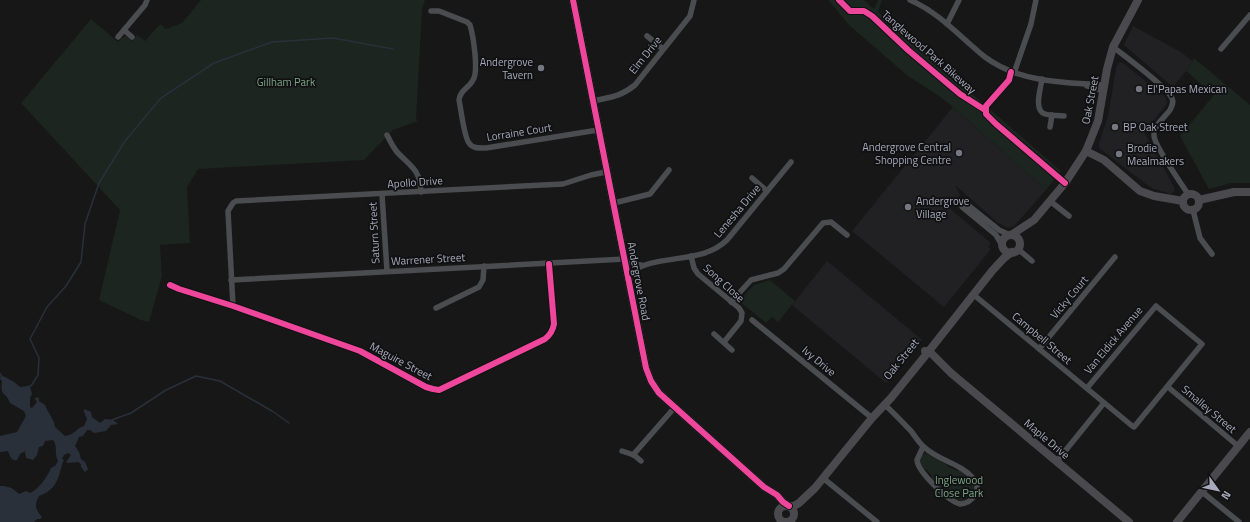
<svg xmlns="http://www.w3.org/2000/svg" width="1250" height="522" font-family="'Titillium Web',sans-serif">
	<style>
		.built { fill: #212123 }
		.green { fill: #1c251f }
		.water { fill: #29303a }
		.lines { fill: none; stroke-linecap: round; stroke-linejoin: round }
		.stream { stroke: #29303a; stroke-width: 1.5 }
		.street { stroke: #4b4c50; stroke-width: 5.5 }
		.secondary { stroke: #4a4a4e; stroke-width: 8 }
		.cycleway-casing { stroke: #111113; stroke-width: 8 }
		.cycleway { stroke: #ed469a; stroke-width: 6 }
		.poi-dot { fill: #757781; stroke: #111113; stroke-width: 1.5 }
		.labels { text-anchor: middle; stroke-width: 3.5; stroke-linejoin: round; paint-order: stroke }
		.street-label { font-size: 11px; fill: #a7aaba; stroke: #111113 }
		.poi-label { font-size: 11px; fill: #a7aaba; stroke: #111113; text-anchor: start }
		.park-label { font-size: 11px; fill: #7ca685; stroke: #111113 }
	</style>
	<rect width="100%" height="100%" fill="#171717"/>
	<g class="built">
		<path d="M1133 26 1181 52 1192 61 1186 71 1173 87 1124 45Z"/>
		<path d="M1122 62 1166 98 1167 104 1144 132 1174 187V191L1171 194 1154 189 1146 184 1099 148V143L1108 117 1116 68 1118 63Z"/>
		<path d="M953 107 1046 190 1014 226 1008 228 997 222 955 185 960 195 949 208 991 243 988 247 991 249 944 307 852 231Z"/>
		<path d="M827 261 922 340 886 383 792 305Z"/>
	</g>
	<g class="green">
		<path d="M201 0H425L422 9 416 120 418 121 393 130 364 160 198 169 187 187 190 243 160 245 162 276 149 322 141 320 99 300 120 210 21 103 91 19 118 42 123 37 126 36 132 41 137 35 145 41 160 24 166 29 182 23Z"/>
		<path d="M828 0H864L874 9 878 0H882L878 12 1061 171 1046 190 953 107 939 96 908 76 849 25Z"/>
		<path d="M1194 58 1250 105V183H1231L1209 189 1180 136 1214 95 1186 71Z"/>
		<path d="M770 280 795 301 778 322 772 317 766 323 739 301 754 285Z"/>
		<path d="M925 453 946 464 947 466 957 471 959 470C967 476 977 481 974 492H972L963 501C951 501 939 486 931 478L932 476 926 469H924L919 460 921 456Z"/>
	</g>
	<path class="water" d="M1 375 14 382 20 387 24 388 28 386 30 387 32 394 30 398V407L32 408 37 402 35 399 36 397 39 398V401L45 405C48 413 54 419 55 427L65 436C75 435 76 428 84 426L87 419 84 412V409L91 412 92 417 100 423 105 419 113 420 118 424 111 425 106 431 94 433 90 430H87L83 436 79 437 75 446 79 452 81 459 85 462 88 469 85 472 81 467V464L78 462 68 463 66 462 71 455 68 453 64 455 62 459 64 460C61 466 62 467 60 472 57 484 51 492 39 496 34 505 35 509 42 517L40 519H37L34 522H0V486C9 486 13 488 19 494L26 491 30 493C38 490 48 476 51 468L55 466 58 461C54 454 58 446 53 440L45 441 43 446 39 447 37 455 33 460 26 458 25 451 20 454 17 460C11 461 10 456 8 451L0 452V436L17 432 26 416 24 411 10 403C6 391 0 398 2 381L0 379Z"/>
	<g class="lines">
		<g class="stream">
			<path d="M0 373 2 377"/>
			<path d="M20 388 31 386 38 375 39 358 30 339 47 307 66 286 81 262 85 224 99 183 125 141 161 98 214 63 272 42 333 38 393 49"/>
			<path d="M109 421 131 413 166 390 196 376 220 381 272 411 289 423"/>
		</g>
		<g class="street">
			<path d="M910 0C940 13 960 37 985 57 1018 82 1064 83 1104 85"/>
			<path d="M431 11H439L467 22 470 25C473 35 479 71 473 80 469 88 460 90 459 100 461 109 464 137 469 143 473 149 480 148 486 148L598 130"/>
			<path d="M947 24 959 0"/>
			<path d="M124 30 132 37"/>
			<path d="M647 36 663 49"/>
			<path d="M118 37 145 5 147 0"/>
			<path d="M1113 47C1125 56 1166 87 1172 98 1174 102 1172 106 1170 110 1165 117 1153 126 1154 136 1155 147 1181 183 1188 194"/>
			<path d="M1221 49 1250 15"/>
			<path d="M1014 73 1031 24 1036 0"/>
			<path d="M1042 79C1041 88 1033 110 1045 114 1051 116 1058 115 1064 116"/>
			<path d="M1087 86 1103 91"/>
			<path d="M593 101C611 97 620 97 635 85L690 16 694 0"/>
			<path d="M1050 127 1052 115"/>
			<path d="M387 135C390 141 393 147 397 152 411 167 420 169 421 192"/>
			<path d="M752 178 767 191"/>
			<path d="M382 194 387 271"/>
			<path d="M1050 201 1069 216"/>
			<path d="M614 203 650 194 669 170"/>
			<path d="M1193 210 1200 238 1212 254"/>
			<path d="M1002 245 996 235 962 207 964 202 999 230 1010 235"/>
			<path d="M1018 249 1032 261"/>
			<path d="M691 256 694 268 698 274 739 308 742 313 741 321 724 342"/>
			<path d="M626 263 641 265"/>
			<path d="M628 274C656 252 700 266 727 240L791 162"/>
			<path d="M231 280 625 259"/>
			<path d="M170 285 179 289 233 306 360 351 426 387 433 389 439 390 545 339C550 335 553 330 554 324L549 264"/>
			<path d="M974 295 1131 425 1134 427 1202 344 1156 306 1087 388"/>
			<path d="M731 302 751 280 778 273 784 269 823 223 831 222 847 235"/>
			<path d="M233 306 228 211 233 203 236 201 563 184 591 175 606 172"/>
			<path d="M436 308 479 287 483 280 484 266"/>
			<path d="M752 320 872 418"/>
			<path d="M714 334 732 350"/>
			<path d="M1039 349 1115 257"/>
			<path d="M1168 387 1238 446"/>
			<path d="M885 405C894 413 902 422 911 431 915 436 919 443 924 447 939 461 960 463 973 478 983 489 973 503 960 504 948 501 918 472 917 460L923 447"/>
			<path d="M622 451 634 455 641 461"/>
			<path d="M633 455 675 407"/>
			<path d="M1057 461 1104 403"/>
			<path d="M823 478 877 522"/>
			<path d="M1201 491 1239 522"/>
		</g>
		<g class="secondary">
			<path d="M573 0 646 368 651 381 659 393 764 487 777 495 783 502 789 506"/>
			<path d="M1086 151 1104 160 1140 191 1154 196 1183 201"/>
			<circle cx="1191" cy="202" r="8"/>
			<path d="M1199 200 1234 192H1250"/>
			<path d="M1011 235 1034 220 1065 183 1086 151 1098 121 1107 69 1113 47 1138 0"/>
			<circle cx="1011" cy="244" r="9"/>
			<path d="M925 351H929L951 373 1129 522"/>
			<circle cx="786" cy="514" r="8"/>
			<path d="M790 506H794L799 503 815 488 872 418 891 398 925 356 992 271 1004 258 1012 252"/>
			<path d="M1177 522 1250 432"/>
		</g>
		<defs>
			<g id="cycleway">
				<path d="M573 0 646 368 651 381 659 393 764 487 777 495 783 502 789 506"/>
				<path d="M839 0 850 11H864L872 16 908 50 960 94 985 110"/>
				<path d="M1011 72 1009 80 986 106V114L996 124 1065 183"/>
				<path d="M170 285 179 289 233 306 360 351 426 387 433 389 439 390 545 339C550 335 553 330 554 324L549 264"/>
			</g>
		</defs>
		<use href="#cycleway" class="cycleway-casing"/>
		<use href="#cycleway" class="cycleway"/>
	</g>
	<g class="poi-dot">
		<circle cx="541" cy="68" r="4"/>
		<circle cx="1139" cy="89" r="4"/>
		<circle cx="1115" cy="127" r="4"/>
		<circle cx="959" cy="153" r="4"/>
		<circle cx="1119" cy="154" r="4"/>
		<circle cx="908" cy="207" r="4"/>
	</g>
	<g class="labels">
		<g class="street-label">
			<text transform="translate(929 52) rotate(41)" y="4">Tanglewood Park Bikeway</text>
			<text transform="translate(645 55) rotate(-51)" y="4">Elm Drive</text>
			<text transform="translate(1090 100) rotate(-79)" y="4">Oak Street</text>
			<text transform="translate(519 132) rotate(-9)" y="4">Lorraine Court</text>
			<text transform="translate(415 182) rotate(-4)" y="4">Apollo Drive</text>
			<text transform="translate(737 211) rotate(-50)" y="4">Lenesha Drive</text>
			<text transform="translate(374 233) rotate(-93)" y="4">Saturn Street</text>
			<text transform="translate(428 259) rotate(-3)" y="4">Warrener Street</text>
			<text transform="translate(639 281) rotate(79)" y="4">Andergrove Road</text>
			<text transform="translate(724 283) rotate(42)" y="4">Song Close</text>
			<text transform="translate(1069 297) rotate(-50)" y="4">Vicky Court</text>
			<text transform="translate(1042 338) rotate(40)" y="4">Campbell Street</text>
			<text transform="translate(1113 340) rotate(-50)" y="4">Van Eldick Avenue</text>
			<text transform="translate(901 359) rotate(-51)" y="4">Oak Street</text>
			<text transform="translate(401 361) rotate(28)" y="4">Maguire Street</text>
			<text transform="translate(819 361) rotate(40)" y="4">Ivy Drive</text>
			<text transform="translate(1209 409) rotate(40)" y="4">Smalley Street</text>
			<text transform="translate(1047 439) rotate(40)" y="4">Maple Drive</text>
		</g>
		<g class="poi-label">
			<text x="533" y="66" text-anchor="end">Andergrove<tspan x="533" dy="13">Tavern</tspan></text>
			<text x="1147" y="93">El'Papas Mexican</text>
			<text x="1123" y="131">BP Oak Street</text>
			<text x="951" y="151" text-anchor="end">Andergrove Central<tspan x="951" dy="13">Shopping Centre</tspan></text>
			<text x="1127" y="152">Brodie<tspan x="1127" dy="13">Mealmakers</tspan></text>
			<text x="916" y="205">Andergrove<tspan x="916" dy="13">Village</tspan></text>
		</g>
		<g class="park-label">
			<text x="286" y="86">Gillham Park</text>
			<text x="959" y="484">Inglewood<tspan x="959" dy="13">Close Park</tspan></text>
		</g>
	</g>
	<g transform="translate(1218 490) rotate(123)" stroke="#111113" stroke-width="3" paint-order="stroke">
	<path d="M0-3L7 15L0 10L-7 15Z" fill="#a7aaba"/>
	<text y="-6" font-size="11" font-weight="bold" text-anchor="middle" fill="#a7aaba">N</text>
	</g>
</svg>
